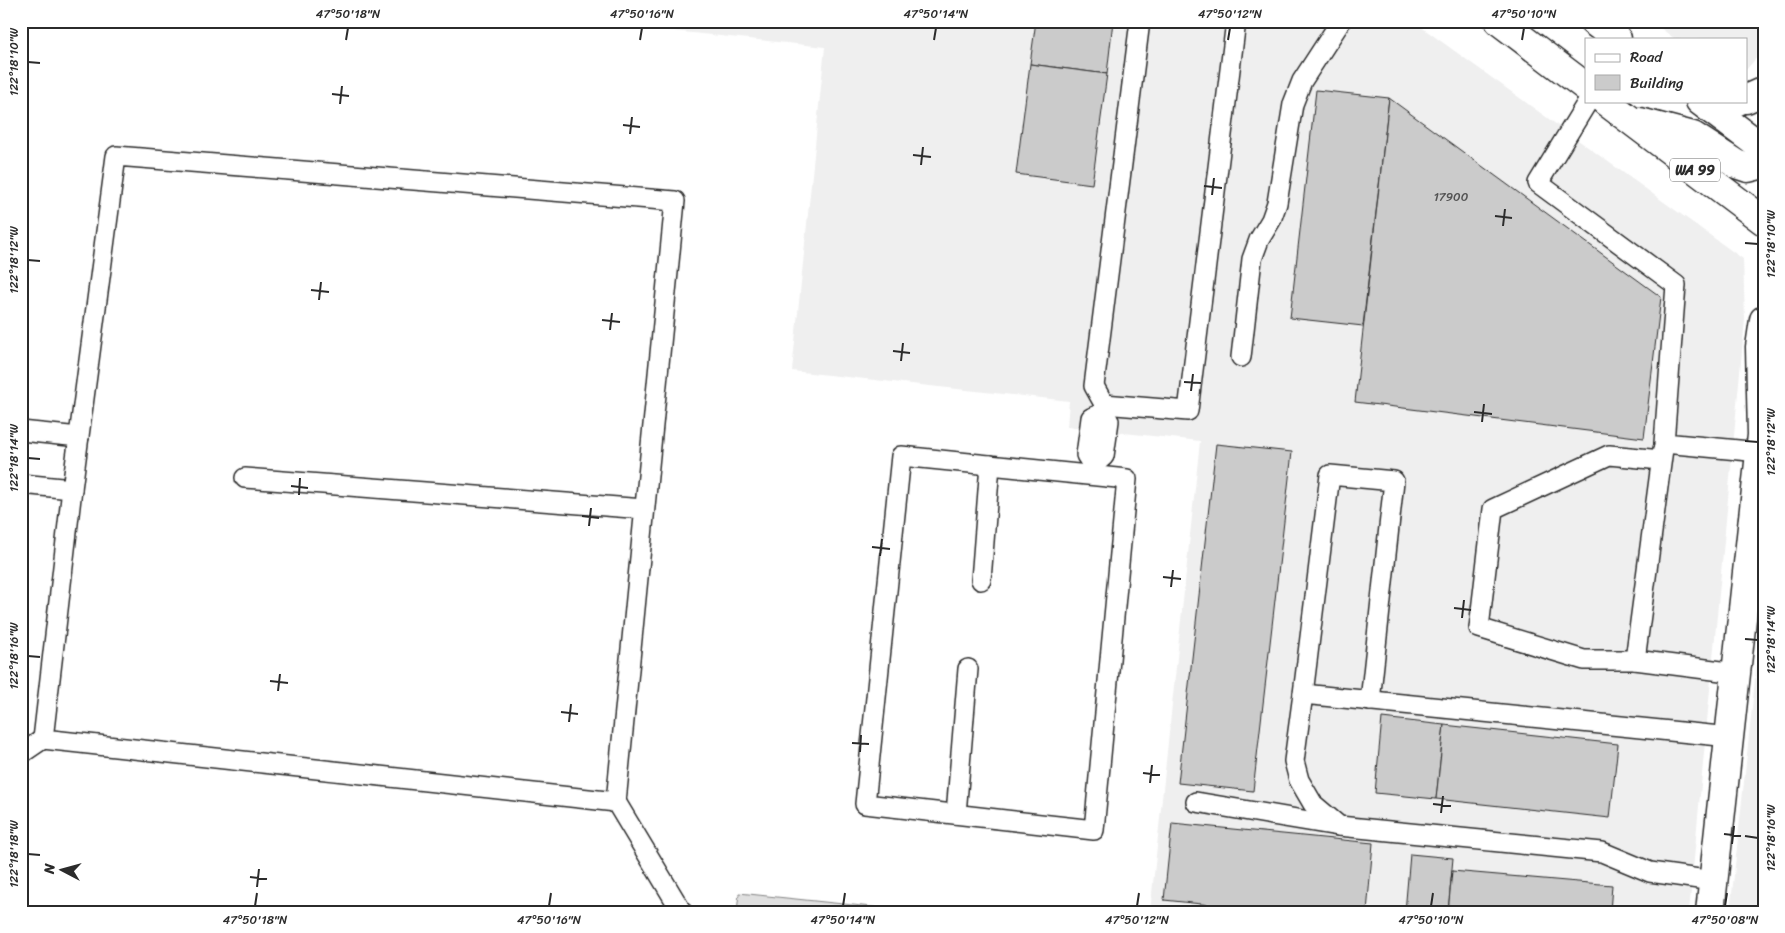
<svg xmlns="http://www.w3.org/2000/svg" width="1785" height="933" font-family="Sriracha,sans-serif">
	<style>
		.built { fill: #efefef }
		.green { fill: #e0e0e0; stroke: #868686 }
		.building { fill: #cbcbcb; stroke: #2b2b2b }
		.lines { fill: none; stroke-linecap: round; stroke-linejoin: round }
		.service-casing { stroke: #2b2b2b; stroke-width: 22 }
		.minor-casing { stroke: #2b2b2b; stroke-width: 31 }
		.tertiary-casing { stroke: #2b2b2b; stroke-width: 31 }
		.trunk-casing { stroke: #2b2b2b; stroke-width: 31 }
		.service { stroke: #fff; stroke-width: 19 }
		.minor { stroke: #fff; stroke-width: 28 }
		.tertiary { stroke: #fff; stroke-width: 28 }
		.trunk { stroke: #fff; stroke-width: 28 }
		.ticks { fill: none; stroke: #2b2b2b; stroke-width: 2 }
		.labels { text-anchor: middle; stroke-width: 4; stroke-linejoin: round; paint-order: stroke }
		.number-label { font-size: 12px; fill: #535353 }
		.shield { fill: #fff; stroke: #6b6b6b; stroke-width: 1 }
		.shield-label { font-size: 14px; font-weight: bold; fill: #2b2b2b }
		.neatline { fill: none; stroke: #2b2b2b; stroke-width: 2 }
		.ticks-label { font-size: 12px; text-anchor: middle; fill: #2b2b2b }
	</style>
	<rect width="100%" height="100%" fill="#fff"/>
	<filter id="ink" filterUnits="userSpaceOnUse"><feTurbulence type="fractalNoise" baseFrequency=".02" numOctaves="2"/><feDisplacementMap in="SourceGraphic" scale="10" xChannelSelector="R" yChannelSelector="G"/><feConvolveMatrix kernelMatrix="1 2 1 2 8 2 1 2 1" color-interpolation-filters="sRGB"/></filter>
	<g filter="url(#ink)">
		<g class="built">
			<path d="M579 21H1413L1743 259 1745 319 1689 912H1150L1200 441 1067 427 1069 401 792 371 825 47Z"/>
			<path d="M1651 21H1761L1759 55 1746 70V39H1675Z"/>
			<path d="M1764 596V912H1730Z"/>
		</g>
		<path class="green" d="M739 893 919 912H737Z"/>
		<g class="building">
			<path d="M1036 21H1113L1107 74 1030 64Z"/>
			<path d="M1030 64 1107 74 1092 184 1016 174Z"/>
			<path d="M1316 90 1389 98 1363 326 1290 318Z"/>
			<path d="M1389 98 1661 297 1644 438 1355 402Z"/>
			<path d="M1216 444 1292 452 1253 791 1178 783Z"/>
			<path d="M1382 718 1444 725 1436 799 1375 793Z"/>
			<path d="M1444 725 1618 744 1610 818 1436 799Z"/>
			<path d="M1172 823 1373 843 1367 912H1277L1164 900Z"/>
			<path d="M1410 854 1453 858 1448 912H1405Z"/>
			<path d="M1452 871 1612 885 1610 912H1448Z"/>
		</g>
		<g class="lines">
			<defs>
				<g id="service">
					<path d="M1140 21 1094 386 1104 404 1188 411 1236 21"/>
					<path d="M1588 101 1538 183 1676 285 1664 443 1760 452"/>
					<path d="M116 156 675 201 616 802 43 739 72 489Z"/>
					<path d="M1241 357 1252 259 1259 240 1271 220 1277 203 1293 104 1302 81 1341 21"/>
					<path d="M1103 413 1091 418 1086 455 1093 466 1104 456 1109 421 1103 413 1104 404"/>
					<path d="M21 431 79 437"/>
					<path d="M1663 449 1635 660 1737 673"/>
					<path d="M901 456 1127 479 1094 830 865 804Z"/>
					<path d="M245 478 644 509"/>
					<path d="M21 484 72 489"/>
					<path d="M981 580 990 465"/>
					<path d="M1635 660H1584L1479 628 1493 509 1609 455 1661 460"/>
					<path d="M1303 694 1330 475 1394 481 1370 701"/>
					<path d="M21 754 43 739"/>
					<path d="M616 802 682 912"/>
					<path d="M1196 802 1338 826"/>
					<path d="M956 814 968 669"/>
					<path d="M1713 881 1650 872 1602 852 1339 826 1313 804 1299 780 1294 761 1303 694 1730 737"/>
				</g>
				<path id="minor" d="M1710 912 1762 435 1760 347 1764 320"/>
				<g id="tertiary">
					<path d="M1746 99 1764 91"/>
					<path d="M1712 110 1738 101"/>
				</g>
				<g id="trunk">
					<path d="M1499 21 1586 87"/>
					<path d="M1593 21 1617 39"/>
					<path d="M1605 101 1764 221"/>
					<path d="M1700 101 1764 149"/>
					<path d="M1640 122 1693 136 1736 164 1748 168 1764 164"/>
				</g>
			</defs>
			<use href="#service" class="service-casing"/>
			<use href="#minor" class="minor-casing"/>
			<use href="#tertiary" class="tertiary-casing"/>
			<use href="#trunk" class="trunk-casing"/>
			<use href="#service" class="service"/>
			<use href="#minor" class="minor"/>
			<use href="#tertiary" class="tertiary"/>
			<use href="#trunk" class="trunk"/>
		</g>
	</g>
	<path class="ticks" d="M346 40 348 28M640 40 642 28M934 40 936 28M1228 40 1230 28M1522 40 1524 28M28 62 40 63M332 94 349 96M340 104 342 86M623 125 640 127M630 134 632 117M913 155 931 157M921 165 923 147M1204 186 1222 188M1212 195 1214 178M1495 216 1512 218M1503 226 1505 209M1745 243 1758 244M28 260 40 261M311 290 329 292M319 300 321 282M602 320 620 322M610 330 612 313M893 351 910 353M901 361 903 343M1184 382 1201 383M1191 391 1193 374M1474 412 1492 414M1482 422 1484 404M1745 441 1758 442M28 458 40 459M291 486 308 488M299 495 300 478M582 516 599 518M589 526 591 508M872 547 890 549M880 556 882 539M1163 577 1181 579M1171 587 1173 570M1454 608 1471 610M1462 618 1464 600M1745 639 1758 640M28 656 40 657M270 681 288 683M278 691 280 674M561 712 578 714M569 722 571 704M852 743 869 744M860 752 861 735M1143 773 1160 775M1150 783 1152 765M1433 804 1451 806M1441 813 1443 796M1724 834 1741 836M1745 836 1758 838M1732 844 1734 826M28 854 40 855M250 877 267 879M257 887 259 869M255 906 257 893M549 906 551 893M843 906 845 893M1137 906 1139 893M1431 906 1433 893M1725 906 1727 893"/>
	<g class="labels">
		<g class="number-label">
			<text x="1451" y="201">17900</text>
		</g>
		<rect class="shield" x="1670" y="158.5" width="50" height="23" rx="4"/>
		<g class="shield-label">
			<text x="1695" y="175">WA 99</text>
		</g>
	</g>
	<rect width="1785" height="933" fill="none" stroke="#fff" stroke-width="55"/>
	<rect x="1585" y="38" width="162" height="65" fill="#ffffff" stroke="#aaaaaa"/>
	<rect x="1595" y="54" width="25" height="8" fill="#ffffff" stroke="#aaaaaa"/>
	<text x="1630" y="62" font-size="15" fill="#2b2b2b">Road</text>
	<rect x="1595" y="75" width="25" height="15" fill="#cbcbcb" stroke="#aaaaaa"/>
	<text x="1630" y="88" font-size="15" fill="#2b2b2b">Building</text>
	<g transform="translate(62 870) rotate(276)" stroke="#ffffff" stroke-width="4" paint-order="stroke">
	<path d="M0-4L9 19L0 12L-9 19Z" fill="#2b2b2b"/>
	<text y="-8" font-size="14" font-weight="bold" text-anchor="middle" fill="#2b2b2b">N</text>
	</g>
	<rect x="28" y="28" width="1730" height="878" class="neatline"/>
	<g class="ticks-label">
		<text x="348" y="18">47°50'18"N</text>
		<text x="642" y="18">47°50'16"N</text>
		<text x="936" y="18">47°50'14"N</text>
		<text x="1230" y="18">47°50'12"N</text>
		<text x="1524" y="18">47°50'10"N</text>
		<text transform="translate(14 62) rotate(-90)" y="4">122°18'10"W</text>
		<text transform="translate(1771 244) rotate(-90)" y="4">122°18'10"W</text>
		<text transform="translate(14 260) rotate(-90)" y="4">122°18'12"W</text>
		<text transform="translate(1771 442) rotate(-90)" y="4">122°18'12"W</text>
		<text transform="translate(14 458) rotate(-90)" y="4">122°18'14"W</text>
		<text transform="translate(1771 640) rotate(-90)" y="4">122°18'14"W</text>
		<text transform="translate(14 656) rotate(-90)" y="4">122°18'16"W</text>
		<text transform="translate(1771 838) rotate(-90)" y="4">122°18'16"W</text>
		<text transform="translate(14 854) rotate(-90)" y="4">122°18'18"W</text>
		<text x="255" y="924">47°50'18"N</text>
		<text x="549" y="924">47°50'16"N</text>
		<text x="843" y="924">47°50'14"N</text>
		<text x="1137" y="924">47°50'12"N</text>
		<text x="1431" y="924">47°50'10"N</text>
		<text x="1725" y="924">47°50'08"N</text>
	</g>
</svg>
